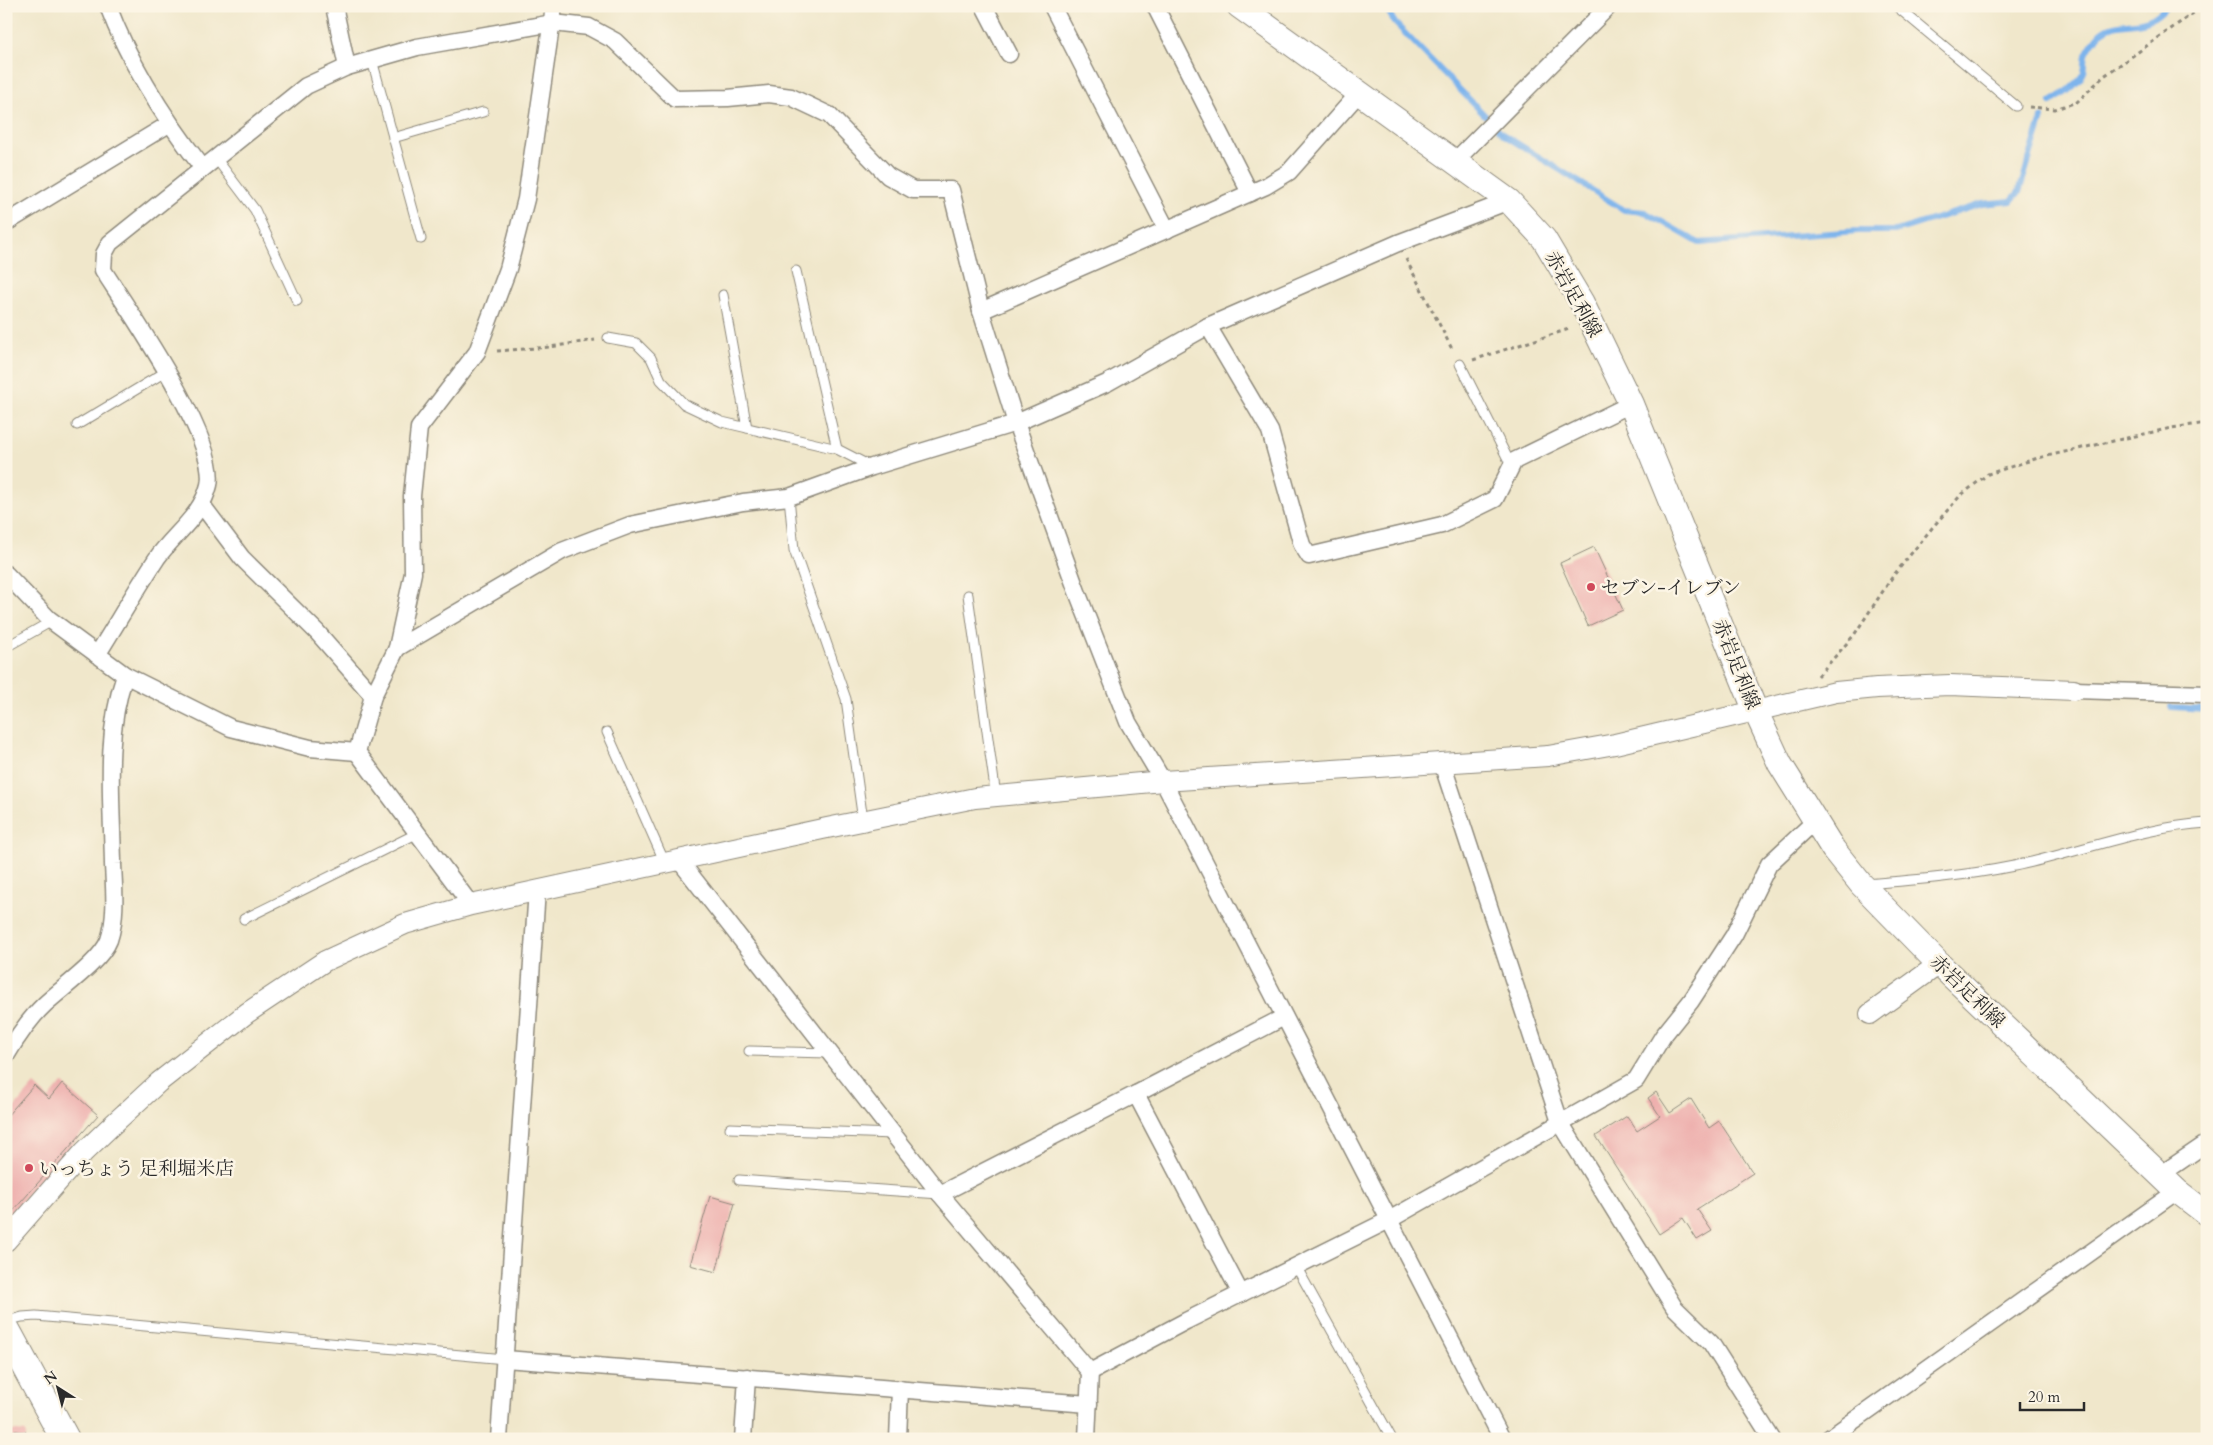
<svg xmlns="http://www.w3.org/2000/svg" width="2213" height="1445" font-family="Cardo,'Noto Serif JP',serif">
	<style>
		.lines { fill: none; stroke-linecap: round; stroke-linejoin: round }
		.stream { stroke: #7db4ec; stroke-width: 6 }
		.building { fill: #eeb0ae }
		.service-casing { stroke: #8e897b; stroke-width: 11 }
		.minor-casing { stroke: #8e897b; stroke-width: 19 }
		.tertiary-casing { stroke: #8e897b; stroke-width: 22 }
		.secondary-casing { stroke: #8e897b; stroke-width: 26 }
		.trunk-casing { stroke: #8e897b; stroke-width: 30 }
		.path { stroke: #8e897b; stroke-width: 3; stroke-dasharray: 4 4; stroke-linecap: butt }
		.service { stroke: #fff; stroke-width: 9 }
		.minor { stroke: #fff; stroke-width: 16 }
		.tertiary { stroke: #fff; stroke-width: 20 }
		.secondary { stroke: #fff; stroke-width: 24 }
		.trunk { stroke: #fff; stroke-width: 28 }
		.poi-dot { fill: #d1495b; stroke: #fcf5e5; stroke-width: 2 }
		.labels { text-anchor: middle; stroke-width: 5; stroke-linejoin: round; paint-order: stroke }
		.street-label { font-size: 19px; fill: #2b2b2b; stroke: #fcf5e5 }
		.poi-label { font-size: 19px; fill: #2b2b2b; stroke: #fcf5e5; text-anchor: start }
	</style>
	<rect width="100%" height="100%" fill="#fcf5e5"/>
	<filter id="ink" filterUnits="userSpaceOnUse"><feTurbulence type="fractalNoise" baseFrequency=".02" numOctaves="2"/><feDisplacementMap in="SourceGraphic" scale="10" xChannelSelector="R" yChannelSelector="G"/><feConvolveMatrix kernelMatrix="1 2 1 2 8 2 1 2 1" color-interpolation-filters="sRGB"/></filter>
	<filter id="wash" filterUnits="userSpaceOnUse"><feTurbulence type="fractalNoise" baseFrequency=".0096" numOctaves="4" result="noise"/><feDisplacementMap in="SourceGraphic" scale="20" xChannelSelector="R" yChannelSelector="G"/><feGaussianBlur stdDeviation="1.12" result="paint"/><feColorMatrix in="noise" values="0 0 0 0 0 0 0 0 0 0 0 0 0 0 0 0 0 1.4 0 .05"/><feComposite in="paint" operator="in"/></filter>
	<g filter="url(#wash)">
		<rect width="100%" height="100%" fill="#f0e7cb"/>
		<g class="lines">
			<g class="stream">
				<path d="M1385 6 1395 23 1504 135 1624 210 1645 212 1699 243 1858 231H1896L1982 204 2011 201 2019 192 2042 118"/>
				<path d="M2051 102C2062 95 2076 87 2083 74 2086 69 2084 62 2086 55 2088 49 2096 38 2101 33 2120 16 2146 33 2166 6"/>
				<path d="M2171 707 2207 709"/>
			</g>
		</g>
		<g id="blocks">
			<g class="building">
				<path d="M1594 547 1623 610 1588 626 1560 563Z"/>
				<path d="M62 1083 98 1115 6 1219V1117L34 1085 49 1099Z"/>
				<path d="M1656 1092 1670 1113 1691 1099 1709 1128 1719 1121 1753 1173 1697 1209 1712 1231 1697 1240 1683 1218 1659 1234 1596 1136 1627 1116 1637 1131 1660 1116 1648 1098Z"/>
				<path d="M710 1196 735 1203 716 1272 690 1265Z"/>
				<path d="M6 1430 26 1432V1439H6Z"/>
			</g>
		</g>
	</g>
	<g filter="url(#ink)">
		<use href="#blocks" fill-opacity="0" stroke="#8e897b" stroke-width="1"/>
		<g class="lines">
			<defs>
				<g id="service">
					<path d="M1896 6 2016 106"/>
					<path d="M372 60 421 239"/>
					<path d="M393 138 483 112"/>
					<path d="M215 157 255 210 297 301"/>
					<path d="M796 271 837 449"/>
					<path d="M723 295 747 428"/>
					<path d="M608 338 636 343 651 358 661 380 684 404 722 422 837 449 872 467"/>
					<path d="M1460 364 1512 467"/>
					<path d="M77 425 167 371"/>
					<path d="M789 497 794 550 846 699 863 821"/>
					<path d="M968 595 996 796"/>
					<path d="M6 647 52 621"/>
					<path d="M607 732 665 863"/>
					<path d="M1866 884C1916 880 1965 876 2014 866 2078 853 2141 827 2207 823"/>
					<path d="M244 919 418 833"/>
					<path d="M749 1051 829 1053"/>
					<path d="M730 1128 893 1134"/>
					<path d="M739 1180 940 1194"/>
					<path d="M1296 1266 1392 1439"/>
					<path d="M6 1321 22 1317 36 1316 505 1359"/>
				</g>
				<g id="minor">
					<path d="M108 6C130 65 164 118 202 167"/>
					<path d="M334 6 347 67"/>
					<path d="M984 6 1009 54"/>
					<path d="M1052 6 1167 230"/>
					<path d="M1155 6 1250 193"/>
					<path d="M1455 161 1609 6"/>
					<path d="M6 223 169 124"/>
					<path d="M981 311 1266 186 1289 172 1359 93"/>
					<path d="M1208 326 1270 431 1302 545 1309 556 1442 525 1495 499 1514 461 1631 404"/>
					<path d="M202 505 242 558 317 632 373 696"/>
					<path d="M6 574 49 619 125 675 231 728 310 748 357 752"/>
					<path d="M397 648 562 551 630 525 743 502 789 497 872 467 1016 423 1107 383 1208 326 1398 243 1509 201"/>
					<path d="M97 655C117 623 136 590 157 558 174 534 202 515 209 485 219 440 129 311 103 270L104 254 110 243 306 86 347 67 417 47 553 23 589 27 615 41 675 99 728 98 769 94 791 97 829 115 888 176 913 190H951L981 311 1016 423 1076 589 1128 722 1163 781 1502 1439"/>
					<path d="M2074 690 2207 694"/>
					<path d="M1442 763 1560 1122 1674 1307 1711 1343 1772 1439"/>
					<path d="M679 860 940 1194 1090 1372 1087 1439"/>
					<path d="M471 905 357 752 373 696 397 648 413 573 412 496 419 428 477 352 508 269 526 199 554 6"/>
					<path d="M6 1056C17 1037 29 1019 45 1004 62 988 101 961 109 940 117 916 114 889 113 864 112 801 104 736 125 675"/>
					<path d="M1136 1094 1284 1017"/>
					<path d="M2160 1175 2207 1143"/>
					<path d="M940 1194 1136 1094 1241 1294"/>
					<path d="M505 1359 1089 1404"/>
					<path d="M1090 1372 1186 1321 1389 1220 1636 1080 1663 1036 1691 1001 1734 935 1769 864 1815 821"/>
					<path d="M499 1439 537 890"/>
					<path d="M743 1439 747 1377"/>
					<path d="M898 1439 900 1389"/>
					<path d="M1828 1439 2177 1191"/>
				</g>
				<g id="tertiary">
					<path d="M1870 1014 1939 964"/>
					<path d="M6 1241 84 1152 109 1128 159 1082 247 1013 325 961 405 924 471 905 827 828 975 798 1163 781 1548 756 1615 744 1836 692 1877 688 1950 685 2074 690"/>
				</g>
				<path id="secondary" d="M1239 6 1509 201 1544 239 1582 303 1631 404 1756 712 1780 764 1833 849 1861 884 1939 964 2177 1191 2207 1214"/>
				<path id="trunk" d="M6 1330 65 1439"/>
			</defs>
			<use href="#service" class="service-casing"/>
			<use href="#minor" class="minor-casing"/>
			<use href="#tertiary" class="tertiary-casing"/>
			<use href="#secondary" class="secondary-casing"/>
			<use href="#trunk" class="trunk-casing"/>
			<g class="path">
				<path d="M2029 107 2055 109 2077 102 2104 76 2202 7"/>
				<path d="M1406 259 1453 351"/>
				<path d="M497 351 550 347 595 340"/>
				<path d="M1473 360 1569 329"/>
				<path d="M1818 676 1854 635 1893 576 1932 528 1960 496 1988 474 2038 458 2171 428 2207 423"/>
			</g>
			<use href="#service" class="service"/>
			<use href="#minor" class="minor"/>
			<use href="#tertiary" class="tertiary"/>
			<use href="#secondary" class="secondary"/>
			<use href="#trunk" class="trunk"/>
		</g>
	</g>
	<g class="poi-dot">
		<circle cx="1591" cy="587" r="5"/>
		<circle cx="29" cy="1168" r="5"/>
	</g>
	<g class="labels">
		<g class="street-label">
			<text transform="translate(1574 294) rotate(61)" y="7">赤岩足利線</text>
			<text transform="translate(1737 664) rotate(68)" y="7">赤岩足利線</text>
			<text transform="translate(1968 991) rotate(44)" y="7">赤岩足利線</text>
		</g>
		<g class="poi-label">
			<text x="1601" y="594">セブン-イレブン</text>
			<text x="39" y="1175">いっちょう 足利堀米店</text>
		</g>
	</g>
	<rect width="2213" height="1445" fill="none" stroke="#fcf5e5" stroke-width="25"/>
	<g transform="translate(58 1388) rotate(324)" stroke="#fcf5e5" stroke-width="4" paint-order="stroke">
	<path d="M0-4L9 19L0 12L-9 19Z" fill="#2b2b2b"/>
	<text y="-8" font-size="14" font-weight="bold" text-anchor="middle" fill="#2b2b2b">N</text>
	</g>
	<path d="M2020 1402v8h64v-8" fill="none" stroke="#2b2b2b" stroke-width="2.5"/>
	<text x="2028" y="1402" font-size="15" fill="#2b2b2b" stroke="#fcf5e5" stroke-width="4" paint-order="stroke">20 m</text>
</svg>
